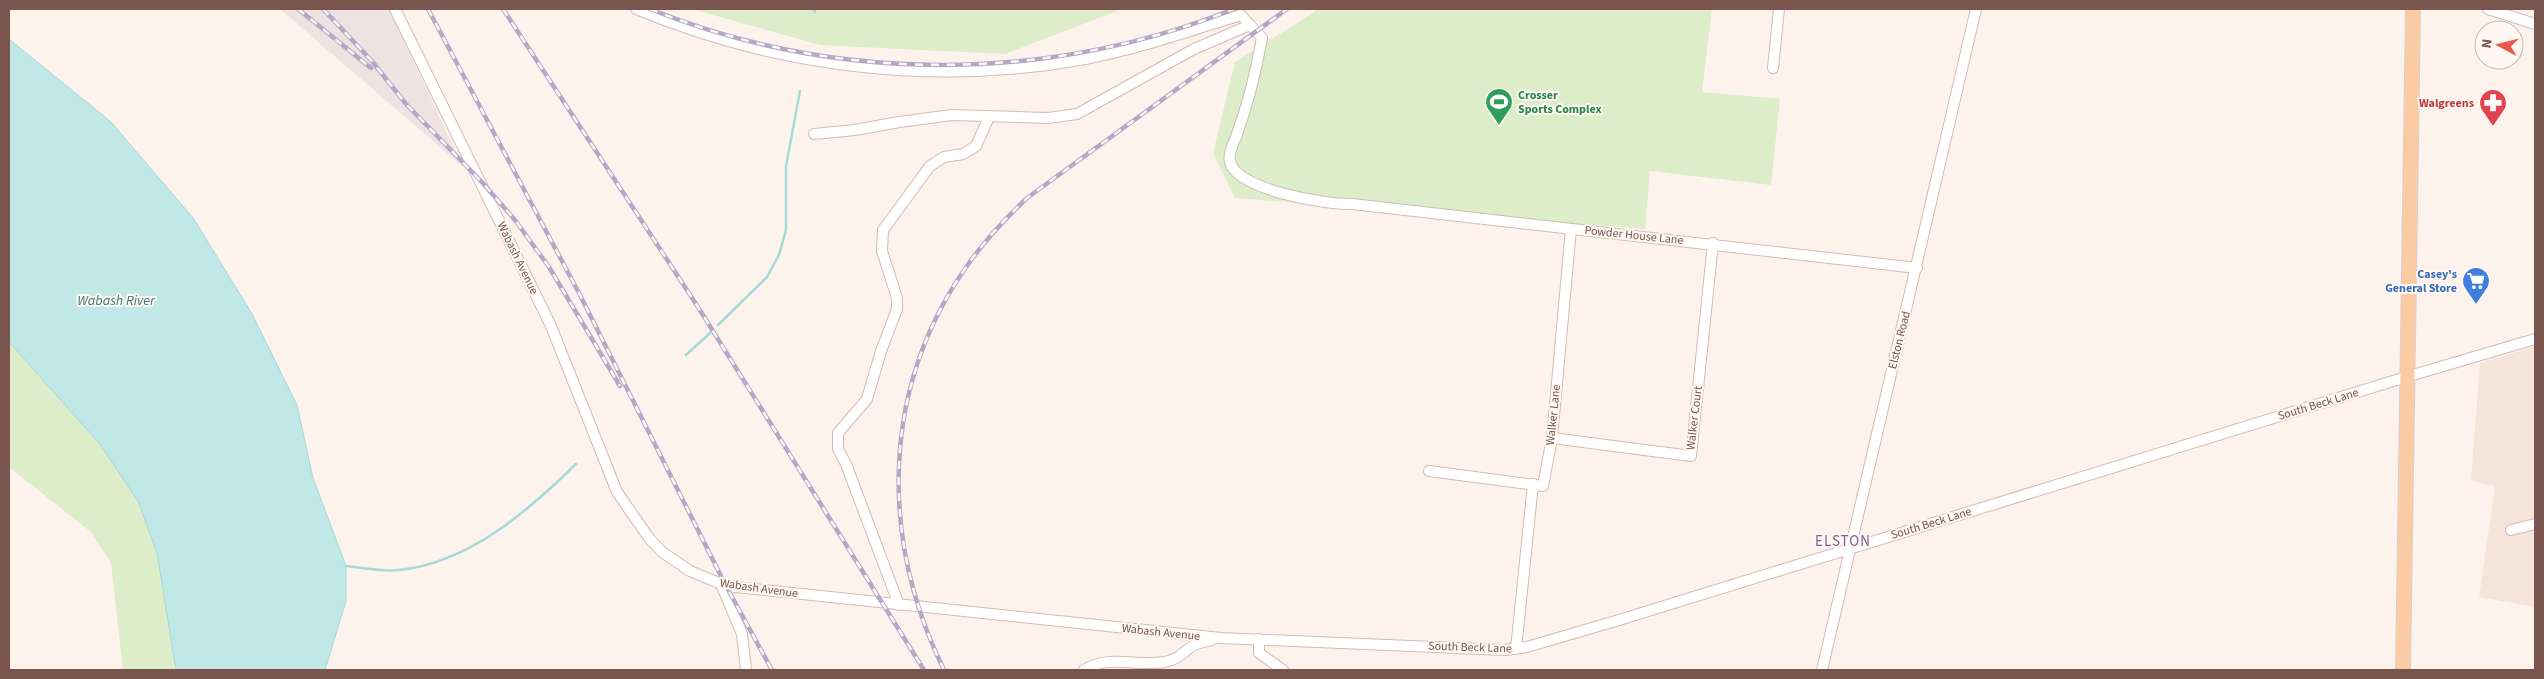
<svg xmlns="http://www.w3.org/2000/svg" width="2544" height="679" font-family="'Source Sans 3',sans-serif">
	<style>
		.residential { fill: #f5e4da }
		.industrial { fill: #ede4e1 }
		.green { fill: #ddecc9 }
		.water { fill: #bfe8e7; stroke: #a5dad9 }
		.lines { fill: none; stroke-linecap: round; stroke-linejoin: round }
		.stream { stroke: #a5dad9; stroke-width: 2.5 }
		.minor-casing { stroke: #d3bbb3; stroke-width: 12 }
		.major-casing { stroke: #dacfcd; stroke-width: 16 }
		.minor { stroke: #fff; stroke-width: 10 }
		.major { stroke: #fbcca4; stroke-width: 14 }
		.rail-casing { stroke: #b4a8c9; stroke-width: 4.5 }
		.rail { stroke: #fff8f2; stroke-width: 2.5; stroke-dasharray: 8; stroke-linecap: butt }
		.labels { text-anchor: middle; stroke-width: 4; stroke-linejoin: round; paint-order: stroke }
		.leisure-label { font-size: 12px; font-weight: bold; fill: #27864d; stroke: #fff8f2; text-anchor: start }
		.health-label { font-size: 12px; font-weight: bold; fill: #be3a42; stroke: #fff8f2; text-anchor: end }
		.street-label { font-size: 12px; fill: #7a554d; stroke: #fff8f2 }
		.shop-label { font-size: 12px; font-weight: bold; fill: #366cbe; stroke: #fff8f2; text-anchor: end }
		.water-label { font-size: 14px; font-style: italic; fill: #3c7776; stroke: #fff8f2 }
		.quarter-label { font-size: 15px; letter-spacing: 1px; fill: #7c6695; stroke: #fff8f2 }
	</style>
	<rect width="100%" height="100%" fill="#fdf3ec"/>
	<path class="residential" d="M2535 346V607L2479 597 2495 486 2471 481 2480 363Z"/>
	<path class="industrial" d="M280 9H389L463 167Z"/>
	<g class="green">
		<path d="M692 9H1114L1117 11 1005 54 820 45Z"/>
		<path d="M1319 9H1712L1702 92 1780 99 1771 185 1650 171 1645 229 1235 198 1213 153 1235 62Z"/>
		<path d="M9 342 99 443 138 501 157 553 176 670H123L111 563 91 532 9 467Z"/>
	</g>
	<path class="water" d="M9 39 111 122 194 219 252 314 297 405 313 478 346 566V601L325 670H176L157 553 138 501 99 443 9 342Z"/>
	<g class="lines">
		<g class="stream">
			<path d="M814 9 815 12"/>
			<path d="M718 325 767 277 779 255 786 230V166L800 91"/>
			<path d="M686 355 710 333"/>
			<path d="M346 566C363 568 382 572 399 570 469 563 528 511 576 464"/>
		</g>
		<defs>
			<g id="minor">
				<path d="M395 9 551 326 617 492 649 538 662 552 690 571 726 586 1221 638 1505 650 1527 647 1619 620 2406 377 2535 339"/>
				<path d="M636 9C775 67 935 87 1085 59 1138 49 1189 31 1241 15L1250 25"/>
				<path d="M2488 9 2535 24"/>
				<path d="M1773 68 1779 9"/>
				<path d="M814 134 855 130 899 122 952 115 1048 118 1077 114 1194 49 1250 25 1262 38C1256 72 1248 104 1236 137 1233 144 1228 154 1230 162 1237 190 1327 205 1352 204L1917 268"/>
				<path d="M1552 438 1691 456 1713 243"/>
				<path d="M1429 471 1543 486 1552 438 1571 229"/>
				<path d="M2511 530 2535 524"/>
				<path d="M721 584 742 634 746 670"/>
				<path d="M899 605 846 464 838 449V433L867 399 881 351 897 309V298L882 251 883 230 930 166 944 157 963 154 976 146 989 117"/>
				<path d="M1259 639V653L1283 670"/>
				<path d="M1516 649 1533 484"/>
				<path d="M1084 670C1109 654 1136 667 1164 662 1182 659 1184 649 1197 644 1202 642 1207 641 1212 640"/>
				<path d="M1822 670 1976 9"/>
			</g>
			<path id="major" d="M2403 670 2413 9"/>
		</defs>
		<use href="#minor" class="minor-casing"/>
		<use href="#major" class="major-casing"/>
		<use href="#minor" class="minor"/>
		<use href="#major" class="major"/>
		<defs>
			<g id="rail">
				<path d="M298 9 371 68"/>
				<path d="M323 9 371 60 406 104 480 180 515 220 549 267 620 386"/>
				<path d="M428 9 579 293 726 586 772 670"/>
				<path d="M503 9 698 307 924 670"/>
				<path d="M650 9C837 84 1048 83 1234 9"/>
				<path d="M944 670C879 537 881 386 969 263 986 239 1006 218 1027 198L1287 9"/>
			</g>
		</defs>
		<use href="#rail" class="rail-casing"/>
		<use href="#rail" class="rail"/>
	</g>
	<defs>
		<symbol id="stadium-pin" viewBox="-11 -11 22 30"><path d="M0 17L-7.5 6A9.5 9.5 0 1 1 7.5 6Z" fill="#2e9e5b" stroke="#fff8f2"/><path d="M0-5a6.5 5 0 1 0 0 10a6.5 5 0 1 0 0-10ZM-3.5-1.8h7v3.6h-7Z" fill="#fff"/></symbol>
		<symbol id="pharmacy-pin" viewBox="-11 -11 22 30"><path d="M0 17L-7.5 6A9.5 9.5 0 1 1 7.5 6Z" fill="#e0444e" stroke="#fff8f2"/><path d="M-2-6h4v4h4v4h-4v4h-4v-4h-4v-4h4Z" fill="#fff"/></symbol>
		<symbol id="supermarket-pin" viewBox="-11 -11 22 30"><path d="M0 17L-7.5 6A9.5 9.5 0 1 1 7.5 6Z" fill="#3f7fe0" stroke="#fff8f2"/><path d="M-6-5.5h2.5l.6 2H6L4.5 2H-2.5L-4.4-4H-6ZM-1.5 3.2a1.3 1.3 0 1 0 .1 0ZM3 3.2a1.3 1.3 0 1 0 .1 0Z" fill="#fff"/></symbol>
	</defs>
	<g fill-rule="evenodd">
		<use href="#stadium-pin" x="1483" y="86" width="32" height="43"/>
		<use href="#pharmacy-pin" x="2477" y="87" width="32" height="43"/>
		<use href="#supermarket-pin" x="2460" y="265" width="32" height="43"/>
	</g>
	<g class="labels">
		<g class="leisure-label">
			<text x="1518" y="99">Crosser<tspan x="1518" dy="14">Sports Complex</tspan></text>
		</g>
		<g class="health-label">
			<text x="2474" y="107">Walgreens</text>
		</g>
		<g class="street-label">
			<text transform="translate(1634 235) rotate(6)" y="4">Powder House Lane</text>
			<text transform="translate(518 258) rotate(64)" y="4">Wabash Avenue</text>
			<text transform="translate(1899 340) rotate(-76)" y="4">Elston Road</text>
			<text transform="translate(2318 404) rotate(-17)" y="4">South Beck Lane</text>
			<text transform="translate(1553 415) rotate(-84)" y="4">Walker Lane</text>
			<text transform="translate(1694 418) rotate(-83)" y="4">Walker Court</text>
			<text transform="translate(1931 523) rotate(-17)" y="4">South Beck Lane</text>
			<text transform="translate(759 588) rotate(8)" y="4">Wabash Avenue</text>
			<text transform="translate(1161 632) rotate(6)" y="4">Wabash Avenue</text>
			<text transform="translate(1470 647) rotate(2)" y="4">South Beck Lane</text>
		</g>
		<g class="shop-label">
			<text x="2457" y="278">Casey's<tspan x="2457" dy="14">General Store</tspan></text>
		</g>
		<g class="water-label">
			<text x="116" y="305">Wabash River</text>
		</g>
		<g class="quarter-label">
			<text x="1843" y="546">ELSTON</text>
		</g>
	</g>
	<rect width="2544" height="679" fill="none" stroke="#7a554d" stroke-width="20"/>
	<g transform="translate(2499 45) rotate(277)"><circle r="24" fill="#fff8f2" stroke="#cab7b0"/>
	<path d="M0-4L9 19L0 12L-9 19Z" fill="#e75850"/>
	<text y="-8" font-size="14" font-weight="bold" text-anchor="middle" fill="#7a554d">N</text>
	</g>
</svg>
